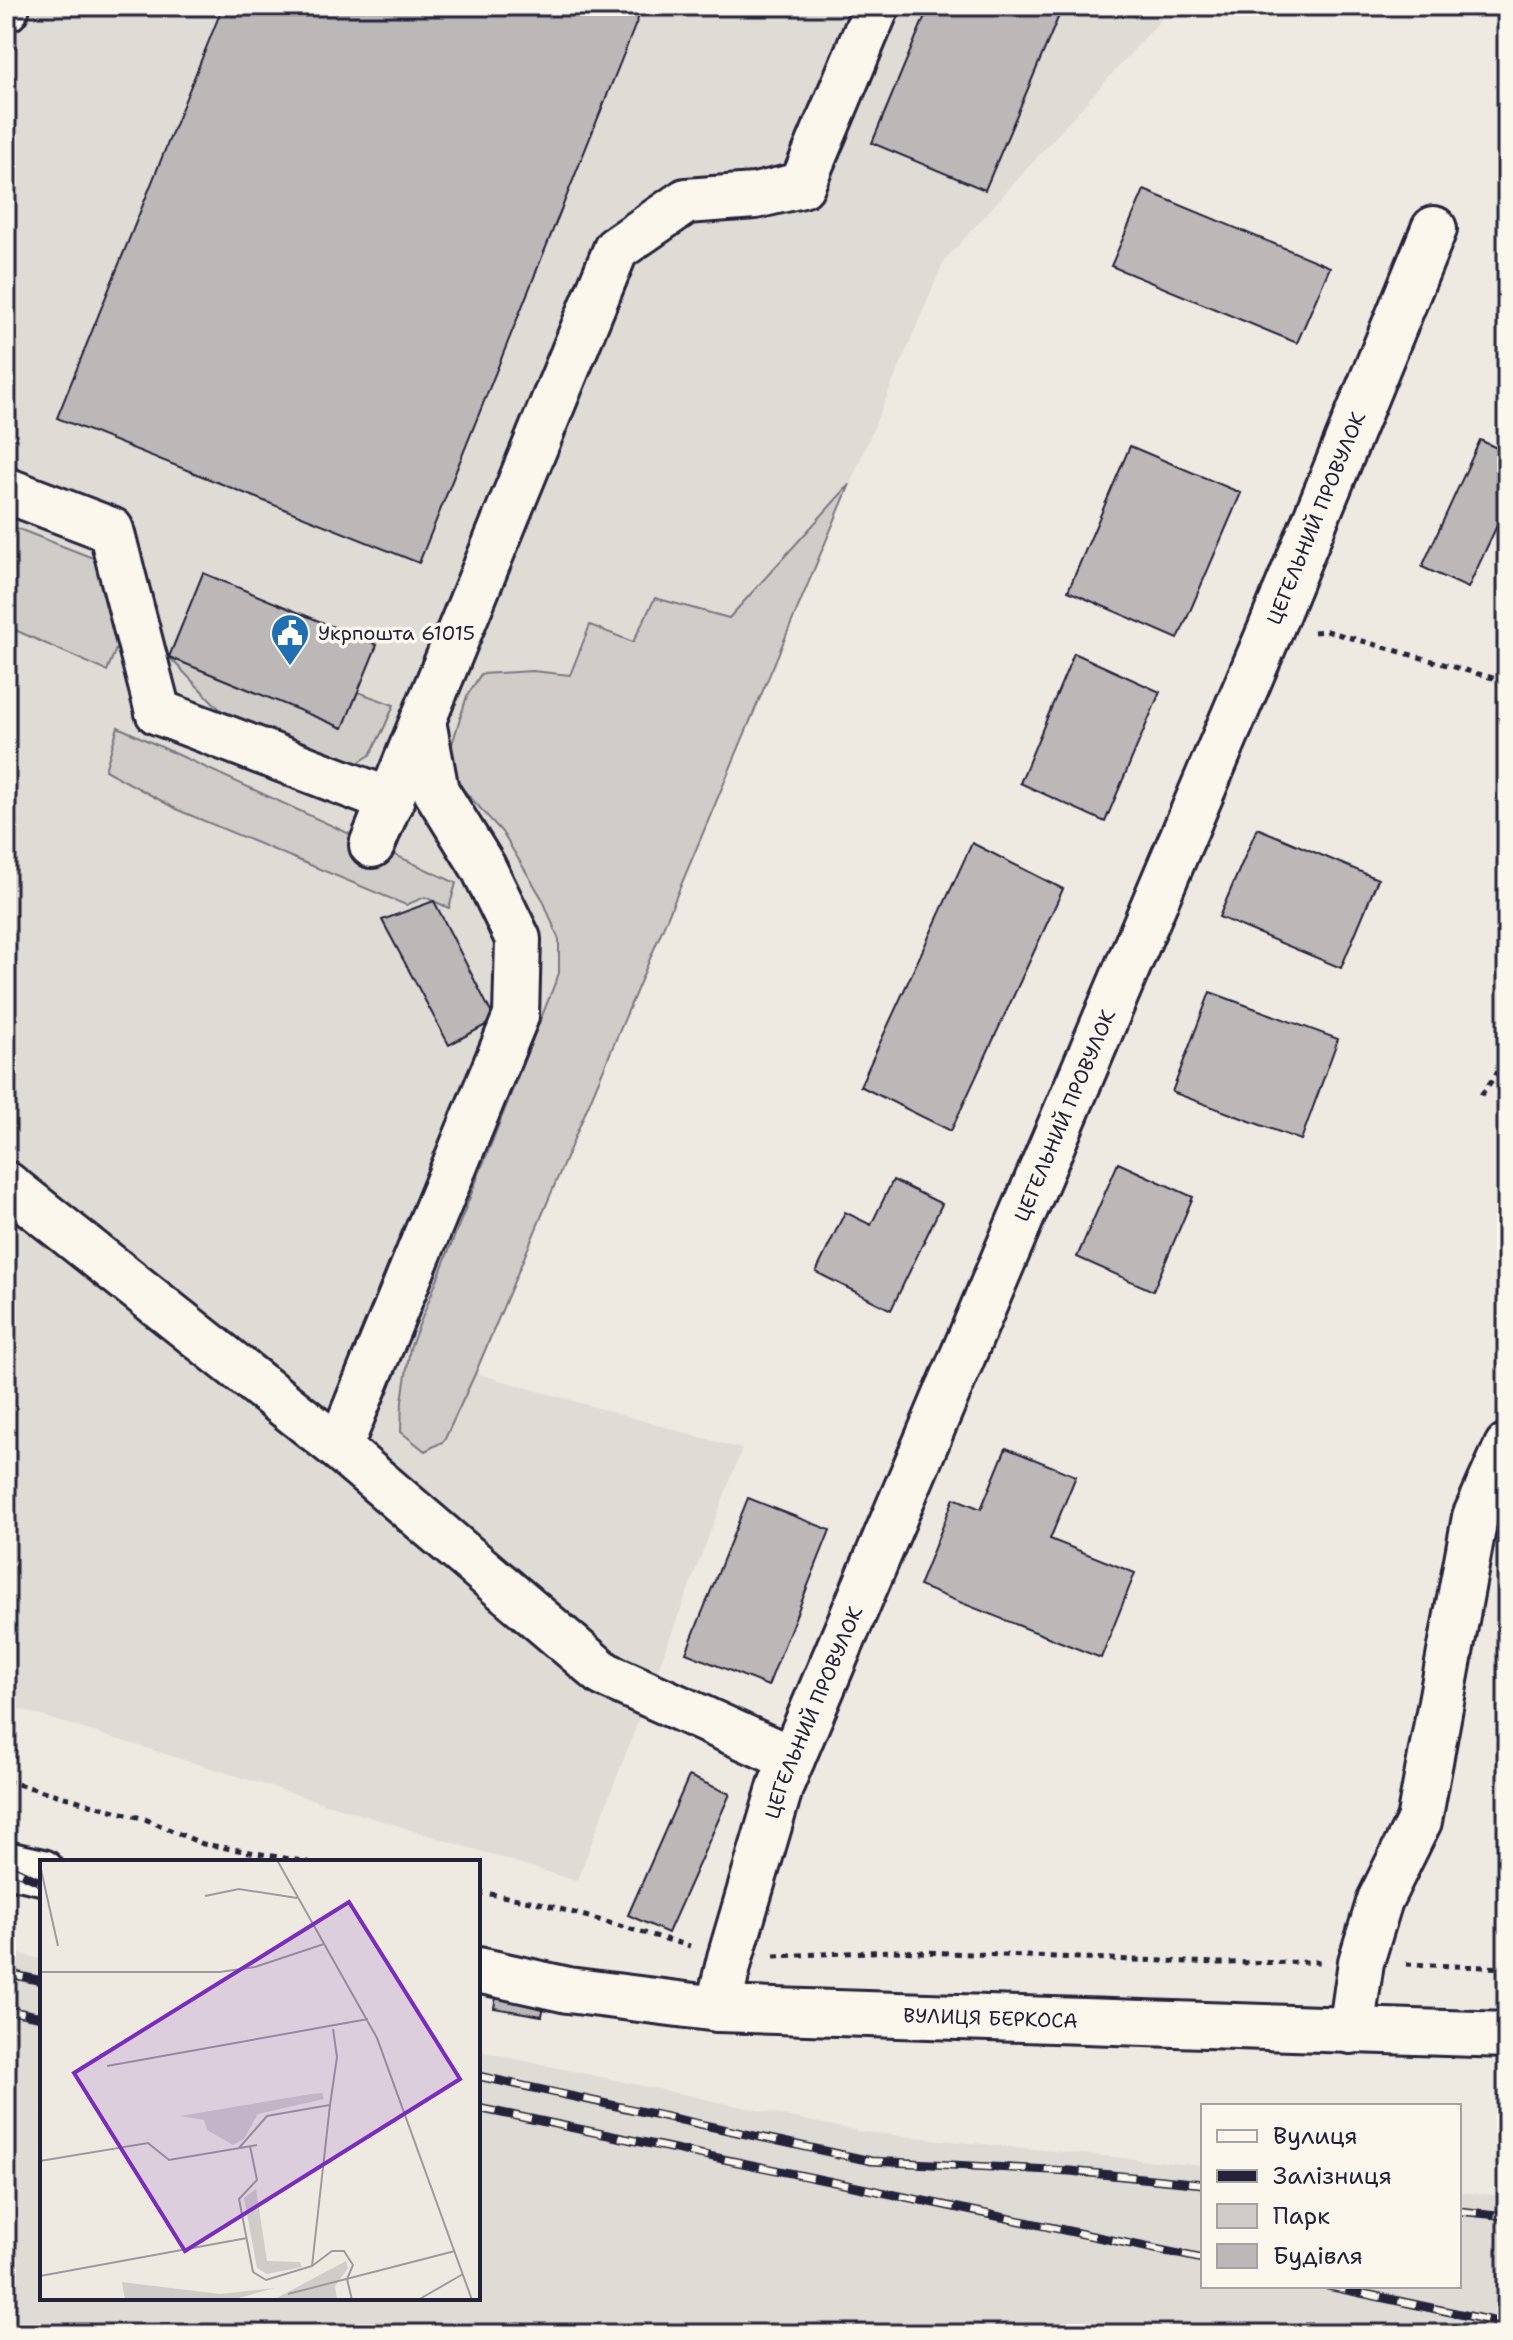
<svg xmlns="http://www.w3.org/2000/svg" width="1513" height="2340" font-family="'Shantell Sans',sans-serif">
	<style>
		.built { fill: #dfdbd5 }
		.green { fill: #d0cdc9; stroke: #797882; stroke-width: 2 }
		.building { fill: #bcb8b8; stroke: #22223b; stroke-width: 2 }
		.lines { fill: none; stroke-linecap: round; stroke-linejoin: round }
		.minor-casing { stroke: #22223b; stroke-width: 50 }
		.path { stroke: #22223b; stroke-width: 5; stroke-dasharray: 6 6; stroke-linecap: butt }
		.minor { stroke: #fbf7ec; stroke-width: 44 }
		.rail-casing { stroke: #22223b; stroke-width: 9 }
		.rail { stroke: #fbf7ec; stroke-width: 6; stroke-dasharray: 18; stroke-linecap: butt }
		.labels { text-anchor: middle; stroke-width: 7; stroke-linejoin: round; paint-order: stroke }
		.street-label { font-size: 20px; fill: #22223b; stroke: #fbf7ec }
		.poi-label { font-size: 20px; fill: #22223b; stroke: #fbf7ec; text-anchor: start }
		.inset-road { fill: none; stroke: #9c9a9f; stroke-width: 2 }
		.view { fill: #7b2cbf; fill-opacity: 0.15; stroke: #7b2cbf; stroke-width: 4 }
		.inset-edge { fill: none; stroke: #22223b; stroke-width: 4 }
	</style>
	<rect width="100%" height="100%" fill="#eeeae2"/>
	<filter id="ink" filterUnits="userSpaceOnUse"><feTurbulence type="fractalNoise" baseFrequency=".0125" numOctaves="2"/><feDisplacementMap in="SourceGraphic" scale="16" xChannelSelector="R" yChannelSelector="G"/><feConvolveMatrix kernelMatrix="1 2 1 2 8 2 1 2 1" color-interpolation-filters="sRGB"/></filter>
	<g filter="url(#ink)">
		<g class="built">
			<path d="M6 6H1173L944 261 475 1373 742 1449 577 1881 6 1705Z"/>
			<path d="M6 1951 42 1959V2298H478V2051L862 2132 1203 2166V2286H1459V2192L1507 2196V2334H6Z"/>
		</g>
		<g class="green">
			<path d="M850 484 475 1374 444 1441 425 1451 401 1432 402 1401 410 1348 559 973V940L543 900 502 832 460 786 449 754 467 696 481 674 532 671 570 675 590 625 633 642 655 598 729 618Z"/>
			<path d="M6 524 98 560 118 644 107 671 6 626Z"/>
			<path d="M169 657 342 728 358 692 394 705 384 728 370 755 353 766 241 731Z"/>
			<path d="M118 727 456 883 449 908 425 897 406 905 178 810 105 770Z"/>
		</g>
		<g class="building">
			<path d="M223 6H643L419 563 57 418Z"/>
			<path d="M929 6H1063L985 190 872 143Z"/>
			<path d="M1144 190 1330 267 1297 343 1111 266Z"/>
			<path d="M1480 440 1507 453V504L1468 588 1422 567Z"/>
			<path d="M1130 446 1241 493 1178 639 1068 591Z"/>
			<path d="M203 573 377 645 343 728 169 657Z"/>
			<path d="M1074 653 1160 692 1105 822 1020 783Z"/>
			<path d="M1257 828 1378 879 1341 968 1219 917Z"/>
			<path d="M972 843 1063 889 951 1131 860 1086Z"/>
			<path d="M434 901 495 1020 449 1045 382 920Z"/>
			<path d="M1210 992 1338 1039 1301 1140 1172 1092Z"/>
			<path d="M1118 1163 1193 1197 1153 1291 1077 1257Z"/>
			<path d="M893 1180 942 1204 891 1310 816 1272 845 1212 871 1225Z"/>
			<path d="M1006 1448 1076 1476 1050 1539 1135 1573 1101 1658 919 1586 954 1498 981 1509Z"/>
			<path d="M748 1498 830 1530 768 1686 686 1653Z"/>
			<path d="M689 1776 730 1794 668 1933 628 1915Z"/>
			<path d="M497 1991 545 1999 542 2016 494 2008Z"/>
		</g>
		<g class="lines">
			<defs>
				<g id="minor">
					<path d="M6 9 7 6"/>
					<path d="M6 490 111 530 158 712 391 801"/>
					<path d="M423 721 436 791 483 867 518 939 516 1016 339 1448 604 1674 792 1759"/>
					<path d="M372 845 616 249 686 201 755 196 802 185 877 6"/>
					<path d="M6 1184 339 1448"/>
					<path d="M6 1864 42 1872"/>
					<path id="s1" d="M478 1970 568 1990 718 2009 1507 2035"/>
					<path id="s2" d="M718 2009 730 1958 781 1785 1269 633 1434 229"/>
					<path d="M1351 2031 1361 1962 1380 1900 1419 1821 1475 1517 1507 1446"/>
				</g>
			</defs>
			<use href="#minor" class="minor-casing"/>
			<g class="path">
				<path d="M1314 632 1327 631 1507 682"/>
				<path d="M1481 1095 1507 1060"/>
				<path d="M6 1781 145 1819 203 1844 308 1862"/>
				<path d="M478 1892 536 1902 690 1946"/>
				<path d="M774 1956 893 1951 1217 1963 1320 1962"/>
				<path d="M1406 1964 1507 1968"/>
			</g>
			<use href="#minor" class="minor"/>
			<defs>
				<g id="rail">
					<path d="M6 1866 42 1883"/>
					<path d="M6 1973 42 1981"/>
					<path d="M6 2010 42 2017"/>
					<path d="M478 2076 871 2161 1070 2171 1203 2184"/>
					<path d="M478 2108 1203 2259"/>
					<path d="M1459 2211 1507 2216"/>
					<path d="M1328 2286 1507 2324"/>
				</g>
			</defs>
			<use href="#rail" class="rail-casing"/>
			<use href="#rail" class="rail"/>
		</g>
	</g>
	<defs>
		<symbol id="civic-pin" viewBox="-11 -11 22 30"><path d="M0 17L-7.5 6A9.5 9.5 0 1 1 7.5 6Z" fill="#1f6fb2" stroke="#fbf7ec"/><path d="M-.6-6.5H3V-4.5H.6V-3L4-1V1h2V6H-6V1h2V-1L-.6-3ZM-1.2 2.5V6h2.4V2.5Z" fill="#fff"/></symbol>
	</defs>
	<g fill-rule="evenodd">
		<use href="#civic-pin" x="268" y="611" width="44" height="60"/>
	</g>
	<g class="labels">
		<g class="street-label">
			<text dy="7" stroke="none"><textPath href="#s2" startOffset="1608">ЦЕГЕЛЬНИЙ ПРОВУЛОК</textPath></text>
			<text dy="7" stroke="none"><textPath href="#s2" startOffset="960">ЦЕГЕЛЬНИЙ ПРОВУЛОК</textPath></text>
			<text dy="7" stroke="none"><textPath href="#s2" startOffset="312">ЦЕГЕЛЬНИЙ ПРОВУЛОК</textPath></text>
			<text dy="7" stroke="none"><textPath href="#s1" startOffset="516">ВУЛИЦЯ БЕРКОСА</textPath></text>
		</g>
		<g class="poi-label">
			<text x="318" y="640">Укрпошта 61015</text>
		</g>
	</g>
	<g transform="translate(40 1860)">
		<rect width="440" height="440" fill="#eeeae2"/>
		<path d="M271 234 282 233 284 239 218 254 204 279 193 285 167 270 164 260 140 256ZM216 329 227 401 260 402 262 407 227 414 217 408 204 338ZM306 401 308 408 295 426 297 440H233ZM82 422 180 434 235 428 192 440H85Z" fill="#d0cdc9"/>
		<path class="inset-road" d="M237 0 337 178 432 440M0 5 18 86M165 36 199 29 257 38M0 112H180L215 107 284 84M67 206 328 159M210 286 217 320 199 339 213 412 226 420 272 406 290 245M199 288 227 256 290 245 297 197 293 169M0 301 108 283 129 300 217 285M272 406 292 391H304L313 405 307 419 312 440M0 416 207 378M248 434 415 391M378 440 423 414"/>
		<path class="view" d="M309 42 420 219 145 391 34 213Z"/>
		<rect width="440" height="440" class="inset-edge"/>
	</g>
	<rect width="1513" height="2340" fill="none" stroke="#fbf7ec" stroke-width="32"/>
	<rect x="16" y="16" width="1481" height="2308" fill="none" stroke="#22223b" stroke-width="3" filter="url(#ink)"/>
	<rect x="1201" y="2104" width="260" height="184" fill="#fbf7ec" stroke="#a4a2a5" stroke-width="2"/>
	<rect x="1217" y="2130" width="40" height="12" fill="#fbf7ec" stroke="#a4a2a5" stroke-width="2"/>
	<text x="1273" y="2144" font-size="24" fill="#22223b">Вулиця</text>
	<rect x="1217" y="2170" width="40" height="12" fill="#22223b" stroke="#a4a2a5" stroke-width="2"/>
	<text x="1273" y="2184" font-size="24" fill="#22223b">Залізниця</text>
	<rect x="1217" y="2204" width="40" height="24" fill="#d0cdc9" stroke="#a4a2a5" stroke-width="2"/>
	<text x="1273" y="2224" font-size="24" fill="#22223b">Парк</text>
	<rect x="1217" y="2244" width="40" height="24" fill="#bcb8b8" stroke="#a4a2a5" stroke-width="2"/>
	<text x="1273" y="2264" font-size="24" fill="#22223b">Будівля</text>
</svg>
